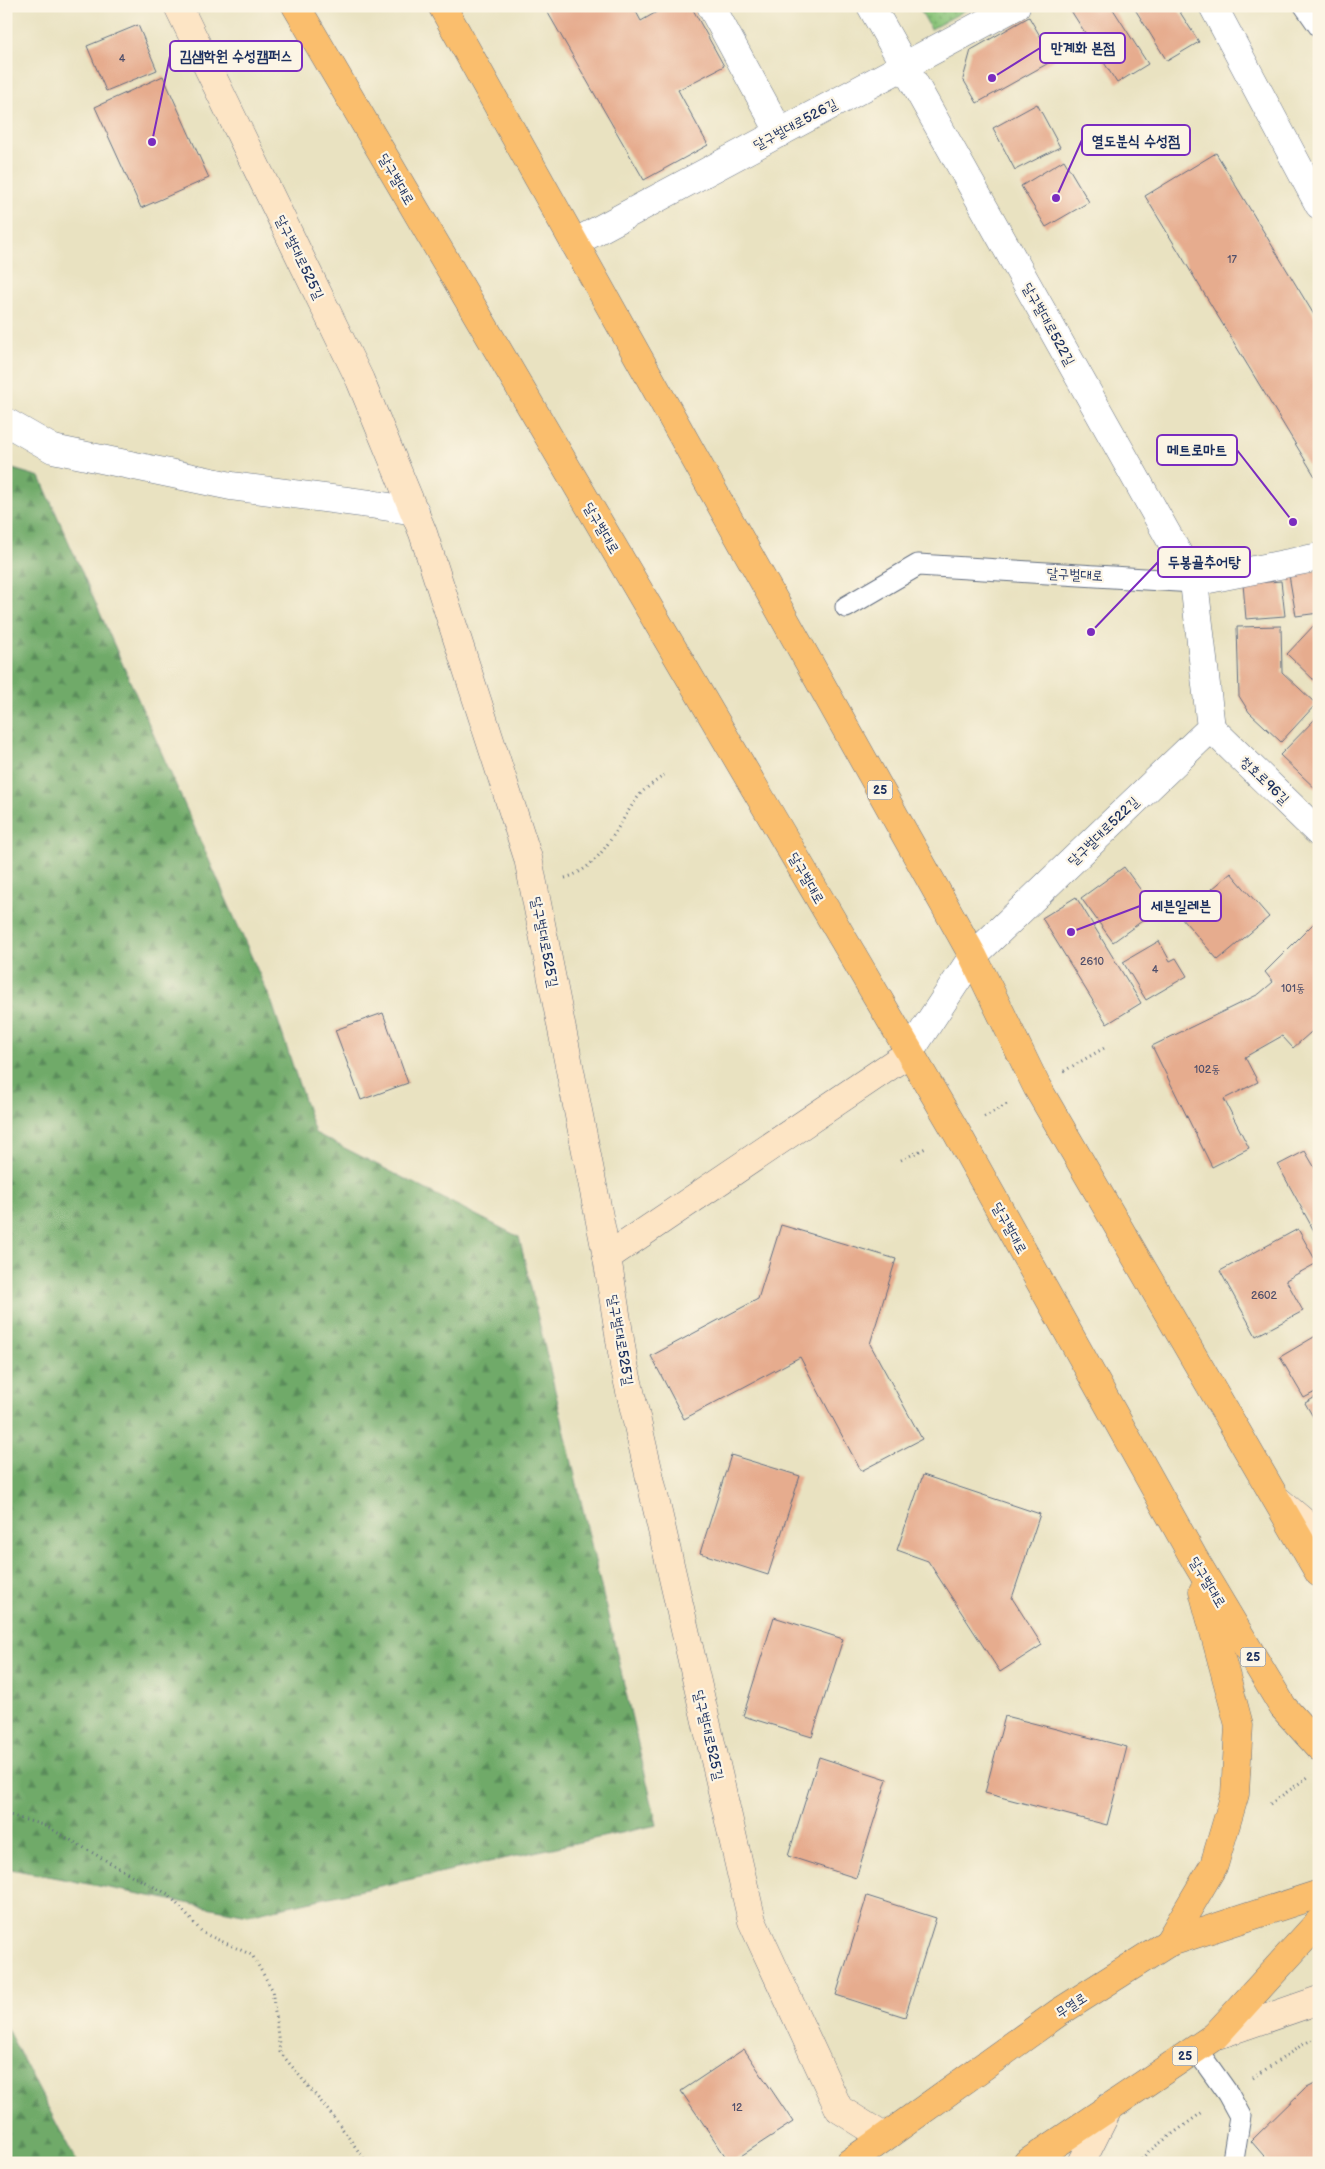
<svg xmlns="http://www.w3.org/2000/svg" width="1325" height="2169" font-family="'Balsamiq Sans','Poor Story',sans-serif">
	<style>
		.forest { fill: url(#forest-firs); stroke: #456c64 }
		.park { fill: url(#park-dots); stroke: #527a6c }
		.building { fill: #e6ac8e }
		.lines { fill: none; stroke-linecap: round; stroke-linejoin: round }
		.lane-casing { stroke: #636e81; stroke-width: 23 }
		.street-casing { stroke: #636e81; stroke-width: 29 }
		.secondary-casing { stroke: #636e81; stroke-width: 29 }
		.primary-casing { stroke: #636e81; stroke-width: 29 }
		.path { stroke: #636e81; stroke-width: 3; stroke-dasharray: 1 4; stroke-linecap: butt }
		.lane { stroke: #fff; stroke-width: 21 }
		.street { stroke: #fff; stroke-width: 28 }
		.secondary { stroke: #fde5c5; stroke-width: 28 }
		.primary { stroke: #fabe6d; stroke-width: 28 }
		.labels { text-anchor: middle; stroke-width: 4.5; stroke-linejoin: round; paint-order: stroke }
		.number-label { font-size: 11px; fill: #4e4e6a }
		.shield { fill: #fcf5e5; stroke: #5e6a86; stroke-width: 1 }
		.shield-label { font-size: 12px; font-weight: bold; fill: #1b2f5e }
		.street-label { font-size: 14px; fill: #1b2f5e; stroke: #fcf5e5 }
		.leader { fill: none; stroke: #7b2cbf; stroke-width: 2 }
		.callout-dot { fill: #7b2cbf; stroke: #fcf5e5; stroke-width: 2 }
		.callout { fill: #fcf5e5; stroke: #7b2cbf; stroke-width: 2 }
		.callout-label { font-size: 15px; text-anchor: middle; font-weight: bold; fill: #1b2f5e }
	</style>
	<defs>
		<pattern id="forest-firs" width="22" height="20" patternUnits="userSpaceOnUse" patternTransform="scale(1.25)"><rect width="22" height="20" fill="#6faa69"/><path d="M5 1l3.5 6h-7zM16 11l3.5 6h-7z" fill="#5a8b5a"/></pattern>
		<pattern id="park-dots" width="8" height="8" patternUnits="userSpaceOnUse" patternTransform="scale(1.25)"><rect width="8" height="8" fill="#8ac479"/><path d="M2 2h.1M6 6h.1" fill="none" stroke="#70a066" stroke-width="1.8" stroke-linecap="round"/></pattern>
	</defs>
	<rect width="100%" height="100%" fill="#fcf5e5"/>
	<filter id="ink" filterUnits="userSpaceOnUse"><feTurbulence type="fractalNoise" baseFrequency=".02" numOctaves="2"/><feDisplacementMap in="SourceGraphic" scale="10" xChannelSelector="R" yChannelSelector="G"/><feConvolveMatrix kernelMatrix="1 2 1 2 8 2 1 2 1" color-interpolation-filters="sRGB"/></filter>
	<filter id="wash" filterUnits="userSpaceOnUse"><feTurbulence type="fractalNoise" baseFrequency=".0096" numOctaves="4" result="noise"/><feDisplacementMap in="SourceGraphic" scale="20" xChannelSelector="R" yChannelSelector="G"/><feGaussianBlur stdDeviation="1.12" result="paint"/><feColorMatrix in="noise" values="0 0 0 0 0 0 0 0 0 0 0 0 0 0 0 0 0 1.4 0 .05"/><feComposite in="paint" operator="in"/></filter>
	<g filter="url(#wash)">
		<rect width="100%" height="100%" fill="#e9e2c1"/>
		<g class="forest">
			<path d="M6 467 40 477 272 1003 315 1133 519 1237 657 1825 248 1915 6 1868Z"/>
			<path d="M6 2027 77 2163H6Z"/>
		</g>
		<path class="park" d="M918 6H973L931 29Z"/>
		<g id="blocks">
			<g class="building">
				<path d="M544 6H633L641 21 667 6H691L724 66 678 90 708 145 644 180Z"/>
				<path d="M1068 6H1111L1148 64 1117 83Z"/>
				<path d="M1133 6H1176L1199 42 1167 61Z"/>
				<path d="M1029 17 1054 60 977 103 963 79 971 50Z"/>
				<path d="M138 25 157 70 106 91 87 46Z"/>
				<path d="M163 76 209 178 141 208 95 107Z"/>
				<path d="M1037 104 1060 147 1015 170 993 128Z"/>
				<path d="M1216 153 1319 323V483L1145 196Z"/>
				<path d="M1064 160 1089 202 1046 227 1021 186Z"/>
				<path d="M1319 570V613L1296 616 1289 575Z"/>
				<path d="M1281 581 1285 616 1246 619 1243 584Z"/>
				<path d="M1316 623 1319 626V685L1287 654Z"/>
				<path d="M1281 626 1282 672 1316 704 1281 742 1249 712 1239 696 1237 627Z"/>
				<path d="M1319 715V792L1280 755Z"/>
				<path d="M1124 867 1156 911 1113 942 1081 898Z"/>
				<path d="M1231 873 1269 917 1218 960 1180 916Z"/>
				<path d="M1076 897 1141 1003 1107 1024 1042 918Z"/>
				<path d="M1319 918V1025L1293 1048 1282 1036 1245 1057 1258 1082 1224 1099 1249 1148 1212 1167 1152 1046 1259 994 1273 982 1265 972Z"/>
				<path d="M1159 941 1170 961 1176 958 1187 976 1146 1000 1123 962Z"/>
				<path d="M383 1013 408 1083 361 1100 335 1030Z"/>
				<path d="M1305 1151 1319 1175V1240L1278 1165Z"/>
				<path d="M781 1225 896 1259 870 1344 922 1439 861 1471 800 1357 684 1419 651 1356 758 1299Z"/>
				<path d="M1298 1229 1317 1263 1286 1280 1303 1311 1256 1336 1220 1271Z"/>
				<path d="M1319 1334V1390L1304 1398 1280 1357Z"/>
				<path d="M1319 1395V1427L1305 1403Z"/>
				<path d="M731 1455 800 1476 768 1575 700 1553Z"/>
				<path d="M923 1475 1040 1514 1012 1598 1042 1645 1000 1672 928 1561 897 1550Z"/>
				<path d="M774 1617 843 1639 812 1737 743 1716Z"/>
				<path d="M1005 1716 1127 1747 1107 1825 985 1793Z"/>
				<path d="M819 1757 887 1779 856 1878 788 1856Z"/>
				<path d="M867 1896 936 1918 905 2017 836 1995Z"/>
				<path d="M744 2049 793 2122 730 2163 681 2091Z"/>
				<path d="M1319 2081V2163H1270L1251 2141 1305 2088Z"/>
			</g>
		</g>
	</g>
	<g filter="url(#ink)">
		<use href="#blocks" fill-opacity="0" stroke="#636e81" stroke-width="1"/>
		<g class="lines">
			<defs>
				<g id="lane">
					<path d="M1305 6 1319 26"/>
					<path d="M846 607 918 565 1194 582"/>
					<path d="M1196 2049 1228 2094 1240 2116 1233 2160 1235 2163"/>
				</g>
				<g id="street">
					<path d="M711 6 780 133"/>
					<path d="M871 6 1194 582 1211 728 973 956 909 1053"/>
					<path d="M1213 6 1319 205"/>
					<path d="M574 243 1016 6"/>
					<path d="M6 422 53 449 231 486 370 504 415 511"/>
					<path d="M1194 582 1319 557"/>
					<path d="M1211 728 1319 833"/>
				</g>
				<g id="secondary">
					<path d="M178 6 360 380 423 533 528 858 607 1257 624 1365 752 1921 839 2109 884 2137"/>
					<path d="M607 1257 909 1053"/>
					<path d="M1280 1502 1319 1535"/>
					<path d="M1215 2036 1319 2000"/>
					<path d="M1081 2163 1109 2107"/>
				</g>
				<g id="primary">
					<path d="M296 6 957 1133 1195 1560 1283 1707 1319 1747"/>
					<path d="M442 6 973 956 1037 1087 1319 1573"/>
					<path d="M1168 1943 1214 1865 1235 1794 1239 1725 1203 1591"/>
					<path d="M849 2163 1058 2013 1168 1943 1319 1894"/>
					<path d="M1027 2163 1215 2036 1319 1922"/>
				</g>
			</defs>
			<use href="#lane" class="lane-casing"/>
			<use href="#street" class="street-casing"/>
			<use href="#secondary" class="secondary-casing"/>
			<use href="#primary" class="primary-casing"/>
			<g class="path">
				<path d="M565 878C603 867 616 826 638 797 644 788 656 782 664 775"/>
				<path d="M1064 1071 1106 1047"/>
				<path d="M984 1117 1009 1103"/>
				<path d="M901 1160 928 1147"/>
				<path d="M1270 1804 1308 1777"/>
				<path d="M6 1814 46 1826 133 1876 168 1894 203 1933 252 1955 272 1989 280 2052 336 2120 367 2163"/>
				<path d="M1253 2078 1302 2045 1317 2037"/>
				<path d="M1138 2163 1149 2151 1204 2111"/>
			</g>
			<use href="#lane" class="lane"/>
			<use href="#street" class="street"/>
			<use href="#secondary" class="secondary"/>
			<use href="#primary" class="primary"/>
		</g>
	</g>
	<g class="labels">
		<g class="number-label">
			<text x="122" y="62">4</text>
			<text x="1232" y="263">17</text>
			<text x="1092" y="965">2610</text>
			<text x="1155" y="973">4</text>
			<text x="1293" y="992">101동</text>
			<text x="1207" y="1073">102동</text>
			<text x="1264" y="1299">2602</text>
			<text x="737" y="2111">12</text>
		</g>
		<g class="shield">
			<rect x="867.5" y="780.5" width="25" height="19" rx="4"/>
			<rect x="1240.5" y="1647.5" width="25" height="19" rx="4"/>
			<rect x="1172.5" y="2046.5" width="25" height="19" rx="4"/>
		</g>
		<g class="shield-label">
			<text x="880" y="794">25</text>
			<text x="1253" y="1661">25</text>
			<text x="1185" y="2060">25</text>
		</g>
		<g class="street-label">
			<text transform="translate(795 124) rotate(-28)" y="5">달구벌대로526길</text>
			<text transform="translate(397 179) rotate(60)" y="5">달구벌대로</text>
			<text transform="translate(300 257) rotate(64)" y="5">달구벌대로525길</text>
			<text transform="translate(1049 324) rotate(61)" y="5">달구벌대로522길</text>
			<text transform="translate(602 528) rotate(60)" y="5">달구벌대로</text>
			<text transform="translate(1075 574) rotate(3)" y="5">달구벌대로</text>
			<text transform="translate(1265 780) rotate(44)" y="5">청호로96길</text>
			<text transform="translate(1103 831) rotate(-44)" y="5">달구벌대로522길</text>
			<text transform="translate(807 878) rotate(60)" y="5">달구벌대로</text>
			<text transform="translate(545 942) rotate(79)" y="5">달구벌대로525길</text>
			<text transform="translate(1010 1228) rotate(61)" y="5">달구벌대로</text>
			<text transform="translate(621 1340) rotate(80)" y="5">달구벌대로525길</text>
			<text transform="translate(1208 1582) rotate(59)" y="5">달구벌대로</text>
			<text transform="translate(709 1735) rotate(77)" y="5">달구벌대로525길</text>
			<text transform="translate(1071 2005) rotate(-33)" y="5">무열로</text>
		</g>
	</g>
	<path class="leader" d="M992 78L1040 48M152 142L170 56M1056 198L1082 140M1293 522L1237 450M1091 632L1158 562M1071 932L1140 906"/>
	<g class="callout-dot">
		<circle cx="992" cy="78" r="5"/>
		<circle cx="152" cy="142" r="5"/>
		<circle cx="1056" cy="198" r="5"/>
		<circle cx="1293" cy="522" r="5"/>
		<circle cx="1091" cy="632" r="5"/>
		<circle cx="1071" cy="932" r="5"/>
	</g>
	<g class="callout">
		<rect x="1040" y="33" width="85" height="30" rx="5"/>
		<rect x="170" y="41" width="132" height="30" rx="5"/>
		<rect x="1082" y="125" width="108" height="30" rx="5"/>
		<rect x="1157" y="435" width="80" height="30" rx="5"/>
		<rect x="1158" y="547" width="92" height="30" rx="5"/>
		<rect x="1140" y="891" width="81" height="30" rx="5"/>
	</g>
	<g class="callout-label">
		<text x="1083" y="53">만계화 본점</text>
		<text x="236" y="61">김샘학원 수성캠퍼스</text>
		<text x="1136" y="146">열도분식 수성점</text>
		<text x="1197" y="455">메트로마트</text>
		<text x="1204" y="567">두봉골추어탕</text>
		<text x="1181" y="911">세븐일레븐</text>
	</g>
	<rect width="1325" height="2169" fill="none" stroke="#fcf5e5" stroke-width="25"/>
</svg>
